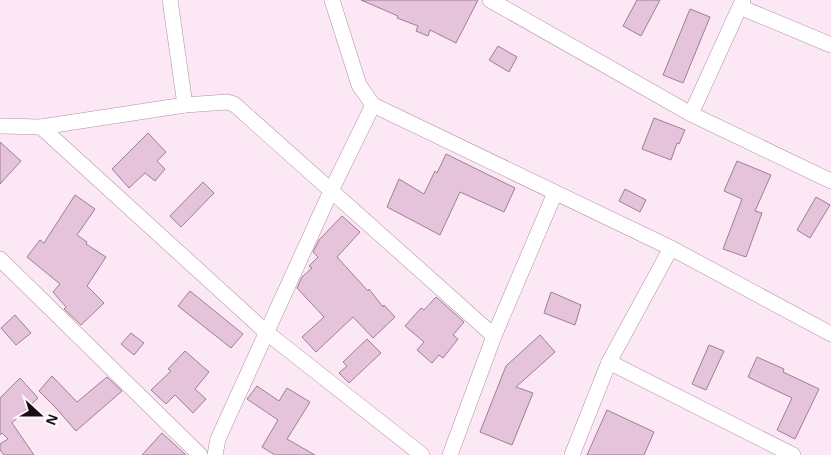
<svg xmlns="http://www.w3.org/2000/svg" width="831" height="455" font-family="Helvetica,sans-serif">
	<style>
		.building { fill: #e5c3db; stroke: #9e7f94 }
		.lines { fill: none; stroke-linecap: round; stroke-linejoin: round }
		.street-casing { stroke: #b191a7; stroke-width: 16 }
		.street { stroke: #fff; stroke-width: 15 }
	</style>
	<rect width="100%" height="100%" fill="#fce7f5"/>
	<g class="building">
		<path d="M361 0H478L456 43 430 30 428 36 416 31 418 26 397 18 398 16Z"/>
		<path d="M637 0H660L641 36 623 26Z"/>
		<path d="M690 9 710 17 683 83 663 75Z"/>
		<path d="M498 46 517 57 509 72 489 60Z"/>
		<path d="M654 118 685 130 679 144 677 143 671 160 642 149Z"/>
		<path d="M148 133 166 152 157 161 165 169 155 181 145 173 129 188 112 169Z"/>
		<path d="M0 142 21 161 0 184Z"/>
		<path d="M446 154 515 188 504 212 460 192 440 235 387 207 399 179 424 194 435 171 437 173Z"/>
		<path d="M737 161 771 175 755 211 762 213 746 257 723 249 742 199 724 191Z"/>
		<path d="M203 182 214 193 181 227 170 216Z"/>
		<path d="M625 189 646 200 640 212 619 201Z"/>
		<path d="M75 195 95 209 77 235 87 242 86 244 106 257 87 286 104 303 81 325 64 309 66 307 53 292 60 284 27 257 40 240 44 243Z"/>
		<path d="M816 197 830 205 810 238 797 230Z"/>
		<path d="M342 216 360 232 337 257 368 291 369 289 383 307 384 305 395 317 373 338 353 317 316 352 302 337 324 317 297 288 302 277 312 268 309 266 318 257 313 252 319 240Z"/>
		<path d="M190 291 243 334 231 348 178 306Z"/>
		<path d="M551 292 581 305 575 325 544 313Z"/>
		<path d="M436 297 464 322 453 335 458 339 443 358 439 355 432 363 417 350 424 342 405 326 421 308 424 310Z"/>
		<path d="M15 315 31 333 16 345 1 328Z"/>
		<path d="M131 333 144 343 134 355 121 344Z"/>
		<path d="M540 335 555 352 516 387 533 393 512 445 480 432 506 366Z"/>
		<path d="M367 339 381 353 349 383 339 373 347 366 343 362Z"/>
		<path d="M709 345 724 351 706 390 692 384Z"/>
		<path d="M185 351 209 372 195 389 206 399 193 413 175 395 166 404 151 390 171 371 168 369Z"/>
		<path d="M757 357 784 369 783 372 819 389 795 439 777 430 792 398 748 377Z"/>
		<path d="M52 376 77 402 107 377 122 391 76 431 55 407 39 391Z"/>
		<path d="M20 378 38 398 12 423 34 455H4L0 450V444L8 439 2 433 0 435V398Z"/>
		<path d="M257 386 279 401 287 388 310 402 287 439 315 455H275L262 447 278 420 247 399Z"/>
		<path d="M607 410 654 432 644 455H587Z"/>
		<path d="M162 433 186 455H142Z"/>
	</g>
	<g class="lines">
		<defs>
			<g id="street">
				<path d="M170 0 185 105"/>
				<path d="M332 0 359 85 373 105 671 248 831 334"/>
				<path d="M490 0 691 114 831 181"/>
				<path d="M740 7 831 45"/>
				<path d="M691 114 743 0"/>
				<path d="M0 126 41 127 185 105 227 102 234 104 494 336"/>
				<path d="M41 127 266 332 422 455"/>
				<path d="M0 259 200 455"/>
				<path d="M609 362 793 455"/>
				<path d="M215 455 218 439 331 191 373 105"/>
				<path d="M450 455 494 336 555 193"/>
				<path d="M572 455 609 362 671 248"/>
			</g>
		</defs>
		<use href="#street" class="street-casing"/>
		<use href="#street" class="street"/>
	</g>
	<g transform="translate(40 415) rotate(111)" stroke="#fbfbfb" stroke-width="4" paint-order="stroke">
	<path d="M0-4L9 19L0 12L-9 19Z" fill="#180d15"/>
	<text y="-8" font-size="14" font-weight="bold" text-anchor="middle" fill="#180d15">N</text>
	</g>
</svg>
